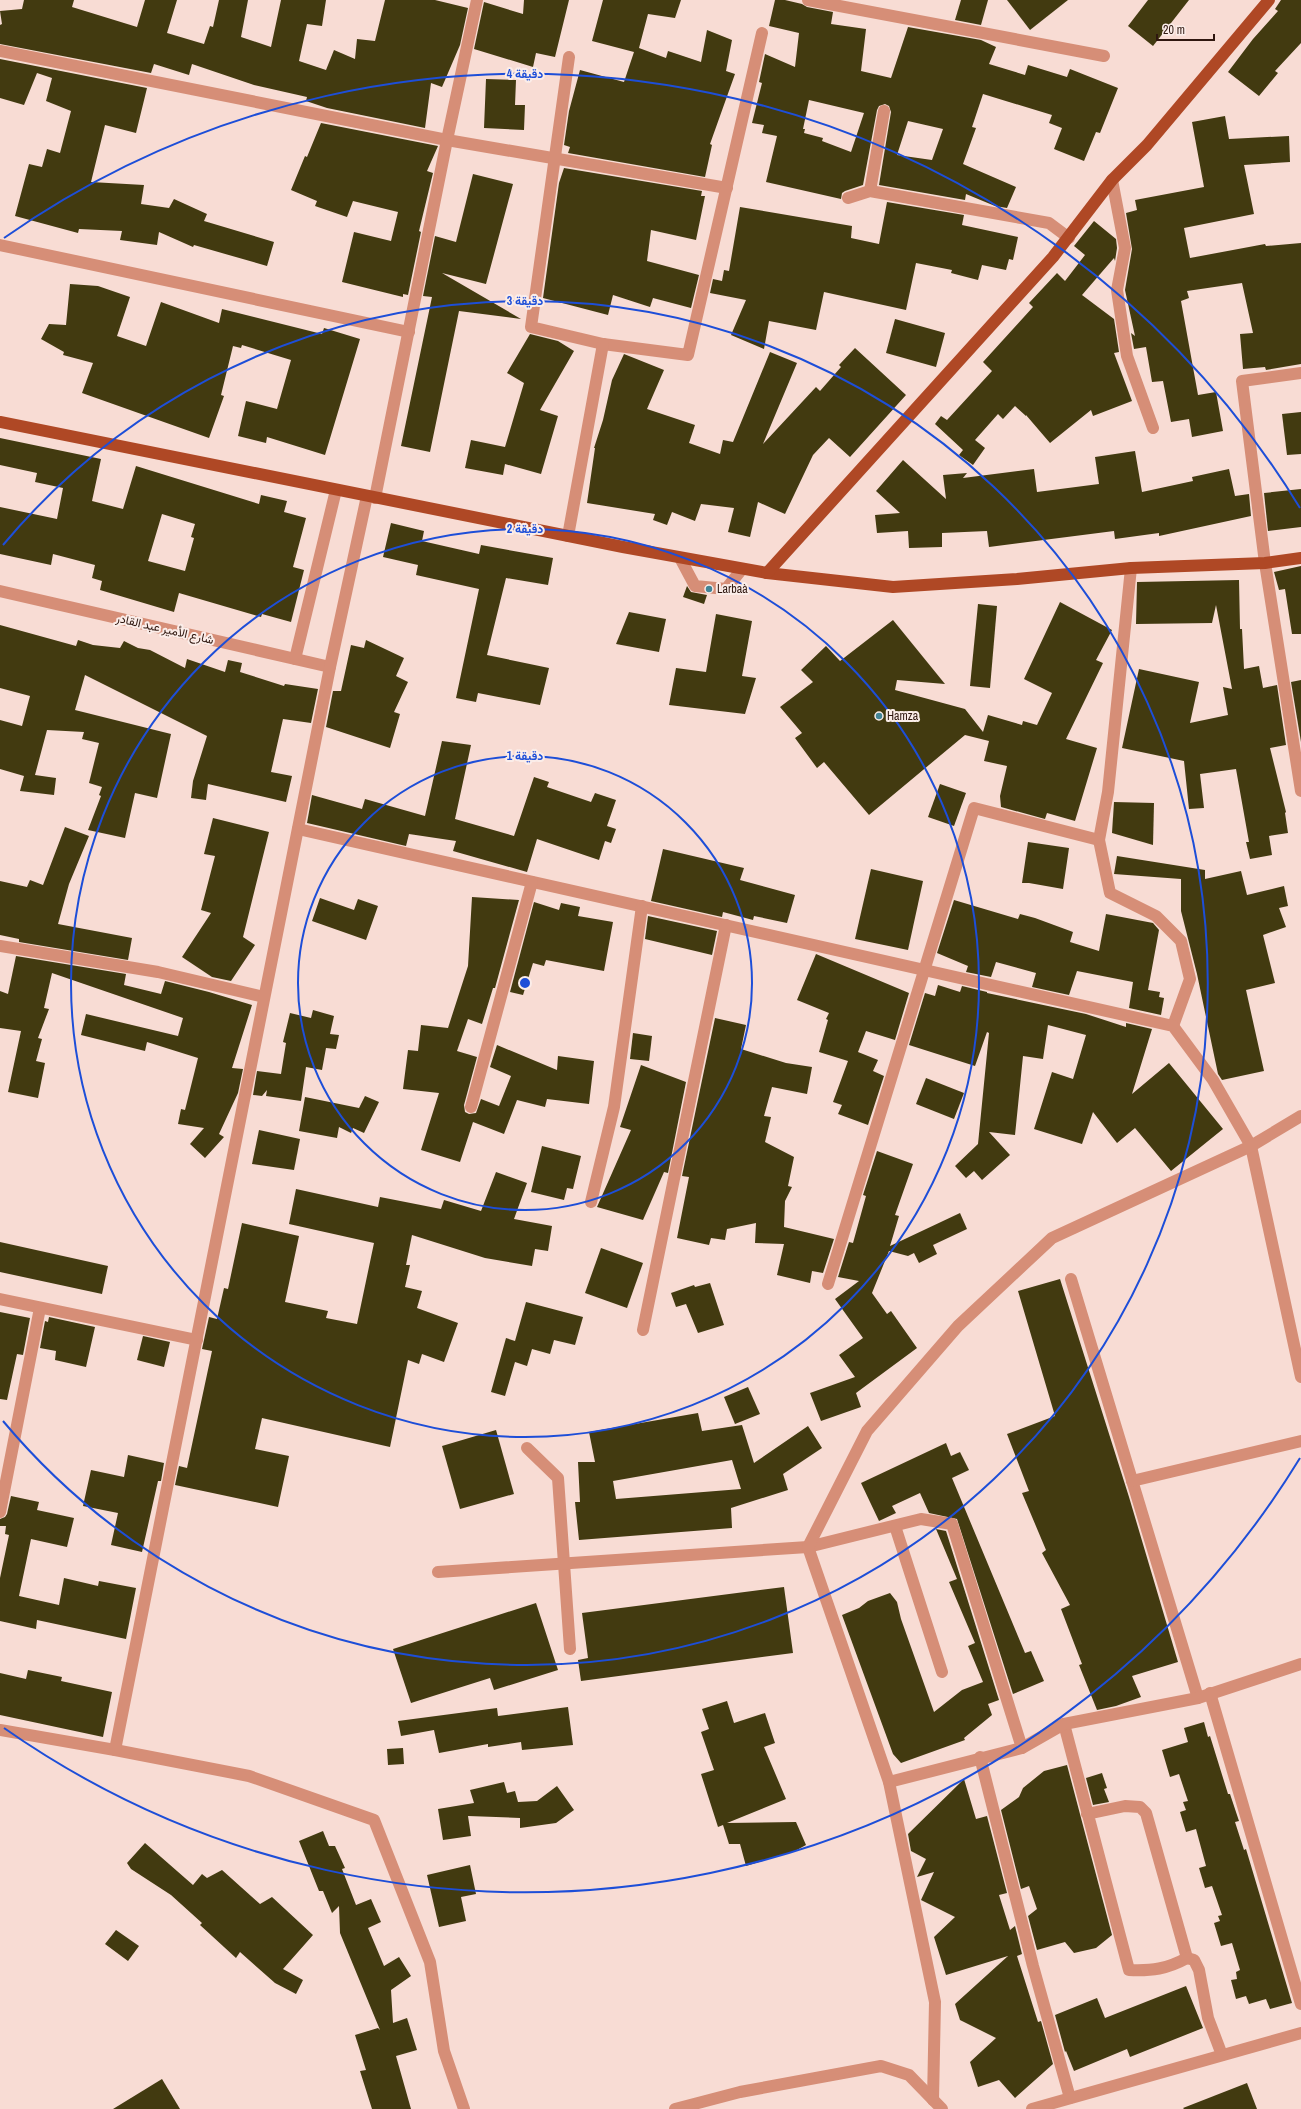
<svg xmlns="http://www.w3.org/2000/svg" width="1301" height="2109" font-family="'Archivo Narrow',Vazirmatn,sans-serif">
	<style>
		.building { fill: #423a10; fill-rule: evenodd }
		.lines { fill: none; stroke-linecap: round; stroke-linejoin: round }
		.minor { stroke: #d68e77; stroke-width: 12 }
		.major { stroke: #af4825; stroke-width: 12 }
		.ring { fill: none; stroke: #1d4ed8; stroke-width: 2 }
		.poi-dot { fill: #428496; stroke: #fbede9; stroke-width: 1.5 }
		.labels { text-anchor: middle; stroke-width: 4; stroke-linejoin: round; paint-order: stroke }
		.poi-label { font-size: 12px; fill: #2f170f; stroke: #fbede9; text-anchor: start }
		.street-label { font-size: 12px; fill: #2f170f; stroke: #fbede9 }
		.centre { fill: #1d4ed8; stroke: #fbede9; stroke-width: 2 }
		.ring-label { font-size: 12px; text-anchor: middle; font-weight: bold; fill: #1d4ed8; stroke: #fbede9; stroke-width: 4; stroke-linejoin: round; paint-order: stroke }
	</style>
	<rect width="100%" height="100%" fill="#f8dcd4"/>
	<g class="building">
		<path d="M24 0H74L72 7 137 27 145 0H177L167 33 204 44 210 26 213 27 219 0H248L241 37 271 47 281 0H326L322 26 307 24 299 61 326 70 334 50 355 59 357 39 375 41 385 0H435L468 8 460 45 442 87 431 83 425 128 327 108 306 101 307 97 254 85 192 64 189 75 154 64 151 73 0 44V25L2 24 0 11 22 9Z"/>
		<path d="M524 0H569L555 57 536 53 533 67 474 49 484 2 523 14Z"/>
		<path d="M603 0H681L675 18 648 14 639 48 666 58 668 51 701 62 707 30 732 40 726 71 735 74 710 144 712 145 705 177 568 153 570 147 564 145 569 111 580 70 624 82 634 52 592 41Z"/>
		<path d="M775 0H785L802 4 807 7 833 12 831 24 866 29 861 71 891 78 908 27 981 40 996 47 989 64 1025 75 1028 65 1067 77 1070 69 1118 88 1100 133 1096 132 1084 161 1054 149 1062 128 1049 123 1052 115 983 94 972 127 976 128 963 164 1016 187 1007 208 995 206 966 194 965 200 879 185 891 112 889 106 885 104 879 106 877 110 863 185 845 191 842 193 841 199 766 182 777 136 762 133 764 125 752 123 762 83 759 82 765 54 795 67 799 33 769 26ZM809 100 864 113 851 152 822 141 823 138 804 133 805 129H803ZM908 121 943 129 932 160 897 155Z"/>
		<path d="M961 0H988L981 25 955 20Z"/>
		<path d="M1007 0H1068L1030 30Z"/>
		<path d="M1148 0H1189L1153 46 1128 26Z"/>
		<path d="M1281 0H1301V43L1275 71 1278 73 1259 96 1228 72 1253 39 1278 11 1275 9Z"/>
		<path d="M0 59 147 88 136 133 105 125 91 182 144 185 141 204 169 208 174 199 207 214 204 221 274 242 267 266 194 245 193 247 159 232 157 245 120 240 122 231 79 229 78 233 15 216 29 164 42 167 47 149 60 153 71 111 46 101 52 78 37 73 24 105 0 98Z"/>
		<path d="M486 79 516 80 515 105H525L524 130 484 128Z"/>
		<path d="M1225 116 1229 139 1289 136 1290 162 1244 165 1254 214 1184 228 1190 258 1265 244 1266 246 1301 243V364L1266 370 1265 367 1243 369 1240 334 1253 333 1242 283 1187 291 1189 298 1181 301 1198 395 1216 392 1223 431 1192 437 1189 419 1171 422 1163 381 1152 382 1146 347 1134 349 1131 333 1135 336 1125 290 1132 249 1126 213 1137 210 1135 200 1204 187 1192 122Z"/>
		<path d="M321 123 438 146 427 171 433 173 419 231 421 232 408 295 403 294V297L342 282 354 232 391 241 398 212 353 201 347 217 315 206 317 201 291 190 305 156 307 157Z"/>
		<path d="M564 168 702 191 701 196H705L696 240 651 230 647 261 699 275 691 308 653 298 650 307 613 295 608 315 543 298 559 183Z"/>
		<path d="M473 174 513 184 486 284 442 273 521 319 459 311 430 452 401 446 432 297 423 296 435 236 456 242Z"/>
		<path d="M887 202 964 215 962 225 1018 237 1013 260 1009 259 1006 270 982 265 978 280 951 273 952 270 916 263 906 310 824 292 816 330 769 321 764 349 731 335 746 300 710 293 713 279 722 281 724 270 729 271 740 207 852 226 851 238 879 244Z"/>
		<path d="M1094 221 1116 239 1117 248 1115 261 1114 258 1082 295 1114 319 1119 352 1114 353 1132 401 1093 416 1091 410 1050 443 1026 415V416L1015 406 1003 419 998 414 975 440 985 448 973 465 959 455 963 450 935 424 941 416 947 420 992 371 983 362 1033 307 1029 303 1057 273 1065 281 1085 255 1074 246Z"/>
		<path d="M70 284 98 286 130 297 117 336 146 346 161 302 219 323 222 309 322 334 324 328 360 339 325 455 267 437 266 443 238 436 246 401 277 409 291 360 242 345 241 348 233 346 221 395 224 396 209 438 82 393 93 363 63 355 64 352 41 339 49 324 66 325Z"/>
		<path d="M895 319 945 333 936 367 886 353Z"/>
		<path d="M530 334 558 341 574 351 540 410 558 416 541 474 505 464 503 475 465 468 471 440 505 447 524 383 507 373Z"/>
		<path d="M855 348 906 395 850 457 829 438 813 455 785 514 758 502 750 537 728 532 734 508 701 504 695 521 672 512 667 525 653 520 655 514 587 503 595 448H594L603 420 612 380 624 354 664 370 647 409 695 425 689 443 720 454 723 440 733 442 770 352 797 363 763 444 816 387 820 391 841 367 839 365Z"/>
		<path d="M1301 412V454L1287 455 1282 414Z"/>
		<path d="M0 438 101 459 92 501 123 509 136 466 259 504 261 495 287 501 284 512 306 518 293 567 304 570 291 622 262 614 261 617 179 593 174 612 100 590 102 581 92 578 95 565 53 554 51 565 0 554V507L57 519 63 488 35 482 37 473 0 465ZM162 514 195 524 191 537 194 538 185 571 148 561Z"/>
		<path d="M1135 451 1142 492 1193 481 1192 477 1229 469 1235 496 1249 494 1251 516 1159 536V533L1115 539 1114 531 989 547 987 531 942 533V547L909 548 908 531 877 533 875 515 900 513 876 491 903 460 946 499 943 475 967 473 963 478 1034 469 1037 492 1099 484 1095 457Z"/>
		<path d="M1301 489V527L1268 531 1264 493Z"/>
		<path d="M391 523 424 531 422 541 479 554 481 545 553 558 548 585 506 578 487 655 549 668 540 705 478 693 476 702 456 698 479 589 416 575 418 565 383 557Z"/>
		<path d="M1301 566V634H1292L1285 589 1279 590 1274 572Z"/>
		<path d="M1239 580 1240 629H1242L1244 669 1259 666 1263 688 1277 685 1286 745 1270 748 1286 812 1285 813 1288 833 1269 836 1272 855 1250 859 1246 842H1249L1236 769 1200 774 1204 808 1189 809 1184 761 1122 748 1139 669 1199 682 1190 723 1228 715 1223 687 1232 689 1216 605 1212 623 1136 624 1137 582Z"/>
		<path d="M687 586 691 592 707 595 704 604 683 597Z"/>
		<path d="M1060 602 1112 630 1096 660 1103 663 1066 739 1097 748 1075 821 1047 813 1045 819 1001 807 1000 796 1007 766 984 761 989 741 965 735 869 815 824 762 817 768 795 738 802 733 780 707 813 682 801 670 826 646 840 661 893 620 945 684 897 680 895 690 965 709 983 732 988 715 1022 725 1023 721 1037 725 1052 693 1024 679Z"/>
		<path d="M978 604 997 606 990 688 970 686Z"/>
		<path d="M629 612 666 619 659 652 616 644Z"/>
		<path d="M716 614 752 621 742 676 756 678 745 714 669 705 676 668 706 672Z"/>
		<path d="M0 625 76 646 78 640 93 645 120 648 124 641 138 648 150 650 185 668 187 659 225 672 228 660 242 663 240 672 284 686 285 684 318 689 311 723 283 719 271 772 292 776 286 802 208 784 206 800 191 798 193 781 207 736 85 675 75 710 171 734 157 798 135 793 125 838 88 830 101 796 99 795 102 787 89 783 99 743 82 739 84 732 47 730 35 775 56 778 54 795 20 791 24 776 0 769V720L22 726 30 696 0 688Z"/>
		<path d="M366 640 404 658 396 676 408 682 394 712 400 714 390 748 326 727 333 691H341L351 645 364 648Z"/>
		<path d="M1301 680V742L1291 682Z"/>
		<path d="M442 741 471 745 455 819 514 836 534 777 549 782 547 787 591 802 595 793 616 800 607 826 616 829 611 843 605 841 599 860 537 839 527 872 453 851 456 841 409 834 406 846 307 823 312 795 362 809 365 799 425 816Z"/>
		<path d="M940 784 966 793 954 826 928 817Z"/>
		<path d="M1114 802 1154 803 1153 845 1112 833Z"/>
		<path d="M213 818 269 832 243 937 255 945 231 981 212 977 182 957 211 913 201 910 215 856 204 854Z"/>
		<path d="M65 827 89 836 69 884 58 924 132 938 128 960 19 942V939L0 935V881L27 887 30 880 43 885Z"/>
		<path d="M1028 842 1069 848 1063 889 1029 883H1022Z"/>
		<path d="M663 849 744 868 740 880 795 895 787 923 754 916 753 920 723 912 722 917 651 901Z"/>
		<path d="M1117 856 1205 870V879L1241 871 1247 895 1284 886 1288 906 1279 908 1286 927 1263 935 1275 983 1246 990 1264 1071 1222 1080 1218 1074 1197 974 1181 911V879L1114 874Z"/>
		<path d="M871 869 923 881 908 950 855 939Z"/>
		<path d="M472 897 519 900 495 988H493L482 1024 468 1019 457 1051 477 1057 464 1105 465 1112 469 1114 476 1113 481 1099 499 1106 511 1076 490 1067 497 1045 557 1070 558 1056 594 1061 589 1104 547 1099 545 1107 517 1100 504 1134 473 1122 460 1162 421 1150 439 1093 403 1089 408 1050 418 1051 421 1025 448 1028 468 966Z"/>
		<path d="M320 898 354 910 358 899 378 906 366 940 312 921Z"/>
		<path d="M954 900 1018 919 1020 914 1035 918 1073 932 1070 942 1099 951 1106 914 1153 923 1159 930 1148 990 1160 992 1159 997 1164 998 1161 1015 1129 1008 1133 982 1077 971 1069 995 1032 987 1036 973 996 962 991 977 966 972 968 966 937 953Z"/>
		<path d="M534 902 559 910 561 903 580 907 578 916 613 922 604 971 546 960 544 966 533 963 523 995 510 992Z"/>
		<path d="M648 916 717 931 712 955 645 939Z"/>
		<path d="M816 954 909 993 895 1040 866 1031 858 1052 878 1060 873 1071 884 1076 868 1125 838 1114 842 1105 833 1102 848 1061 819 1052 828 1020 826 1019 829 1013 797 1000Z"/>
		<path d="M16 956 126 974 124 985 161 994 165 981 209 992 252 1005 232 1068 243 1069 238 1093 219 1134 224 1137 205 1158 190 1144 204 1128 178 1124 181 1109 185 1110 198 1058 147 1042 145 1051 81 1035 86 1014 178 1036 183 1018 52 973 44 1008 49 1009 38 1038 42 1039 36 1061 45 1063 38 1098 8 1092 21 1031 0 1028V991L8 994Z"/>
		<path d="M938 985 960 992 962 986 987 992V993L1086 1014 1126 1027V1023L1152 1029 1132 1094 1169 1063 1223 1129 1171 1171 1135 1128 1117 1143 1093 1112 1082 1144 1034 1129 1052 1072 1073 1079 1086 1035 1048 1025 1043 1059 1023 1056 1015 1135 989 1132 1010 1155 982 1180 974 1171 966 1178 955 1166 978 1144 989 1033 987 1032 975 1066 909 1045 925 993 935 996Z"/>
		<path d="M313 1010 334 1016 330 1034 339 1035 336 1049 326 1048 322 1070 306 1067 301 1101 266 1096 267 1090 262 1096 253 1095 257 1071 281 1074 286 1043 283 1042 290 1013 311 1018Z"/>
		<path d="M715 1018 746 1025 741 1049 786 1063 812 1067 807 1094 772 1087 764 1116 771 1117 765 1142 794 1157 788 1186 792 1187 785 1201 784 1227 834 1239 823 1273 812 1271 810 1283 777 1275 784 1244 755 1243 756 1223 727 1229 725 1240 711 1238 709 1245 677 1238 689 1177 682 1176Z"/>
		<path d="M633 1033 652 1036 649 1061 630 1059Z"/>
		<path d="M641 1065 686 1082 668 1173 664 1172 643 1220 597 1207 631 1130 620 1127Z"/>
		<path d="M926 1078 964 1093 954 1119 916 1104Z"/>
		<path d="M365 1096 379 1102 364 1133 353 1128 351 1133 339 1127 337 1138 299 1131 305 1097 359 1108Z"/>
		<path d="M259 1130 300 1139 294 1170 252 1164Z"/>
		<path d="M542 1146 581 1156 573 1189 567 1188 564 1200 531 1192Z"/>
		<path d="M877 1151 913 1164 895 1215 899 1216 890 1246 960 1213 967 1229 933 1245 937 1254 919 1263 914 1253 908 1256 889 1251 872 1293 887 1314 891 1311 917 1348 856 1393 861 1407 821 1421 810 1393 855 1377 839 1355 863 1338 835 1299 859 1281 838 1277 849 1242 853 1243 866 1196 863 1195Z"/>
		<path d="M496 1172 527 1183 514 1219 552 1226 548 1251 535 1249 532 1266 485 1258 412 1235 406 1265H410L405 1287 422 1291 417 1308 458 1323 444 1362 422 1354 419 1364 408 1360 390 1447 262 1418 255 1449 289 1456 278 1507 175 1485 179 1466 187 1468 212 1351 202 1349 209 1317 217 1319 224 1288 228 1289 242 1223 299 1236 285 1302 328 1311 326 1318 357 1324 374 1243 289 1224 296 1189 378 1207 380 1197 441 1209 444 1200 481 1211Z"/>
		<path d="M0 1242 108 1266 102 1294 0 1272Z"/>
		<path d="M601 1248 643 1263 627 1308 585 1293Z"/>
		<path d="M1060 1279 1129 1497 1178 1662 1132 1676 1141 1697 1116 1706 1097 1710 1079 1665 1082 1664 1061 1609 1070 1605 1042 1553 1046 1550 1022 1493 1029 1491 1007 1434 1055 1416 1018 1291Z"/>
		<path d="M710 1283 724 1325 698 1333 686 1304 676 1307 671 1293 694 1285 695 1287Z"/>
		<path d="M526 1302 583 1317 575 1345 554 1340 550 1354 532 1349 527 1366 515 1362 505 1396 491 1392 506 1338 515 1341Z"/>
		<path d="M0 1312 30 1318 23 1355 17 1354 7 1400 0 1399Z"/>
		<path d="M49 1317 95 1327 86 1367 55 1360 56 1351 40 1348 45 1321 48 1322Z"/>
		<path d="M143 1336 170 1342 164 1367 137 1360Z"/>
		<path d="M748 1387 760 1414 735 1424 724 1397Z"/>
		<path d="M698 1413 702 1431 742 1425 754 1463 808 1426 822 1448 783 1474 788 1490 731 1508 732 1528 579 1540 575 1502H580L578 1462H595L589 1432ZM732 1460 741 1489 616 1499 613 1481Z"/>
		<path d="M496 1430 514 1494 460 1509 442 1446Z"/>
		<path d="M946 1443 951 1456 960 1452 969 1470 952 1478 1025 1653 1031 1651 1044 1681 1013 1694 957 1519 929 1513 920 1493 892 1506 896 1513 879 1521 861 1483Z"/>
		<path d="M128 1455 164 1463 161 1481H158L142 1552 111 1545 118 1513 83 1506 91 1470 124 1477Z"/>
		<path d="M11 1496 39 1502 37 1510 74 1518 67 1547 31 1539 19 1596 59 1605 64 1578 98 1586 99 1581 136 1588 126 1639 37 1620 36 1629 0 1621V1578L9 1535 5 1534 6 1526H0V1519L5 1517 7 1514Z"/>
		<path d="M936 1529 946 1531 999 1700 988 1704 992 1715 964 1738 965 1740 901 1763 893 1754 842 1615 859 1608 868 1601 890 1593 897 1602 901 1619 934 1712 962 1690 983 1682 968 1646 975 1643 949 1582 957 1579Z"/>
		<path d="M784 1587 793 1653 581 1681 578 1660 588 1658 582 1613Z"/>
		<path d="M536 1603 558 1670 494 1690 490 1678 411 1703 393 1649Z"/>
		<path d="M28 1670 62 1677 61 1681 112 1692 103 1737 0 1715V1673L26 1679Z"/>
		<path d="M727 1701 734 1723 765 1713 775 1743 764 1747 786 1799 727 1823 796 1822 806 1845 795 1851 746 1866 740 1844H729L723 1825 718 1827 701 1774 714 1770 701 1732 709 1729 702 1709Z"/>
		<path d="M568 1707 573 1745 522 1750 521 1742 488 1747V1744L439 1753 434 1730 401 1736 398 1721 497 1708 498 1716Z"/>
		<path d="M1204 1722 1208 1737 1210 1736 1228 1794H1230L1239 1821 1235 1822 1244 1850 1246 1849 1292 2003 1270 2009 1266 1999 1249 2004 1246 1996 1236 1999 1231 1980 1237 1979 1236 1972 1240 1970 1232 1943 1221 1946 1214 1923 1220 1921 1218 1916 1222 1915 1212 1886 1205 1888 1199 1868 1206 1866 1196 1829 1186 1832 1180 1812 1186 1810 1183 1802 1188 1801 1179 1774 1170 1777 1162 1750 1188 1742 1184 1728Z"/>
		<path d="M403 1748 404 1764 388 1765 387 1749Z"/>
		<path d="M1067 1765 1112 1935 1096 1948 1074 1953 1065 1942 1037 1950 1028 1916 1037 1909 1029 1886 1021 1889 1001 1810 1019 1797 1023 1788 1044 1771Z"/>
		<path d="M1102 1773 1107 1788 1104 1789 1109 1802 1093 1805 1086 1778Z"/>
		<path d="M964 1779 976 1819 987 1816 1007 1893 999 1895 1010 1930 1015 1926 1022 1954 1017 1956 1038 2022 1041 2021 1053 2064 1015 2098 999 2080 978 2087 970 2062 996 2038 960 2020 955 2004 1008 1956 946 1975 934 1937 955 1917 921 1900 934 1872 917 1877 926 1859 911 1851 908 1834Z"/>
		<path d="M504 1782 507 1793 515 1791 518 1802 537 1801 557 1786 574 1810 556 1823 520 1828V1818L468 1816 471 1836 443 1840 438 1809 474 1803 470 1790Z"/>
		<path d="M323 1831 329 1846H335L345 1868 342 1869 356 1905 371 1899 381 1922 368 1928 384 1966 399 1957 411 1976 391 1990 393 2023 407 2018 417 2050 396 2056 411 2109H372L360 2071 366 2070 355 2035 378 2028 380 2030 340 1933 339 1906 332 1913 323 1891H319L299 1841Z"/>
		<path d="M145 1843 193 1885 202 1874 207 1878 222 1870 260 1904 272 1897 313 1935 283 1969 303 1980 296 1994 275 1983 240 1952 236 1958 200 1925 202 1923 171 1895 131 1869 127 1863Z"/>
		<path d="M470 1865 476 1894 461 1897 466 1921 439 1927 427 1875Z"/>
		<path d="M116 1930 139 1946 128 1961 105 1944Z"/>
		<path d="M1186 1986 1203 2028 1130 2057 1127 2049 1074 2071 1066 2051 1065 2052 1055 2015 1097 1998 1105 2018Z"/>
		<path d="M162 2079 180 2109H113Z"/>
		<path d="M1247 2083 1257 2109H1184L1183 2108Z"/>
	</g>
	<g class="lines">
		<g class="minor">
			<path d="M808 0 1104 56"/>
			<path d="M0 51 447 140 727 188"/>
			<path d="M569 57 531 327 603 344 688 355 762 33"/>
			<path d="M1112 180 1125 248 1117 290 1127 356 1153 428"/>
			<path d="M870 191 884 111"/>
			<path d="M848 198 870 191 1049 223 1069 238"/>
			<path d="M0 245 409 332"/>
			<path d="M1301 373 1242 381 1265 563 1301 791"/>
			<path d="M375 498 447 140 477 0"/>
			<path d="M568 536 603 344"/>
			<path d="M680 558 695 586 726 589 742 569"/>
			<path d="M1131 568 1108 792 1099 840 1110 893 1156 916 1181 941 1190 979 1173 1026"/>
			<path d="M0 591 330 667"/>
			<path d="M295 659 336 490"/>
			<path d="M298 829 1173 1026 1213 1080 1251 1146 1301 1377"/>
			<path d="M0 946 158 972 264 997"/>
			<path d="M471 1107 532 882"/>
			<path d="M591 1202 614 1107 642 906"/>
			<path d="M1071 1279 1198 1698"/>
			<path d="M828 1284 974 808 1099 840"/>
			<path d="M0 1299 197 1340"/>
			<path d="M643 1330 726 925"/>
			<path d="M527 1448 558 1478 570 1649"/>
			<path d="M1132 1481 1301 1441"/>
			<path d="M0 1512 40 1308"/>
			<path d="M895 1526 942 1672"/>
			<path d="M438 1572 808 1547 921 1519 952 1524 1022 1748"/>
			<path d="M1210 1693 1301 2004"/>
			<path d="M1064 1724 1129 1970C1152 1971 1167 1969 1187 1958L1146 1813 1140 1807 1125 1806 1087 1814"/>
			<path d="M0 1730 115 1750 249 1776 374 1820 430 1962 444 2051 464 2109"/>
			<path d="M115 1750 330 667 367 496"/>
			<path d="M980 1757 1033 1966 1070 2098"/>
			<path d="M889 1782 1022 1748 1064 1724 1198 1698 1301 1664"/>
			<path d="M1187 1958 1194 1960 1199 1970 1208 2018 1222 2055"/>
			<path d="M933 2100 935 2002 889 1782 808 1547 867 1431 958 1326 1052 1238 1251 1146 1301 1116"/>
			<path d="M675 2109 740 2092 881 2066 909 2075 942 2109"/>
			<path d="M1032 2109 1301 2033"/>
		</g>
		<g class="major">
			<path d="M0 422 623 547 767 573 893 587 1017 579 1131 568 1265 563 1301 558"/>
			<path d="M767 573 1053 257 1112 180 1147 145 1269 0"/>
		</g>
	</g>
	<g class="ring">
		<circle cx="525" cy="983" r="227"/>
		<circle cx="525" cy="983" r="454"/>
		<path d="M3 545A682 682 0 1 1 3 1421"/>
		<path d="M1300 1458A909 909 0 0 1 4 1728M4 238A909 909 0 0 1 1300 508"/>
	</g>
	<g class="poi-dot">
		<circle cx="709" cy="589" r="4"/>
		<circle cx="879" cy="716" r="4"/>
	</g>
	<g class="labels">
		<g class="poi-label">
			<text x="717" y="593">Larbaà</text>
			<text x="887" y="720">Hamza</text>
		</g>
		<g class="street-label">
			<text transform="translate(165 629) rotate(13)" y="4">شارع الأمير عبد القادر</text>
		</g>
	</g>
	<circle cx="525" cy="983" r="6" class="centre"/>
	<g class="ring-label">
		<text x="525" y="78">4 دقيقة</text>
		<text x="525" y="305">3 دقيقة</text>
		<text x="525" y="533">2 دقيقة</text>
		<text x="525" y="760">1 دقيقة</text>
	</g>
	<path d="M1157 34v6h57v-6" fill="none" stroke="#2f170f" stroke-width="2"/>
	<text x="1163" y="34" font-size="12" fill="#2f170f" stroke="#fbede9" stroke-width="3" paint-order="stroke">20 m</text>
</svg>
